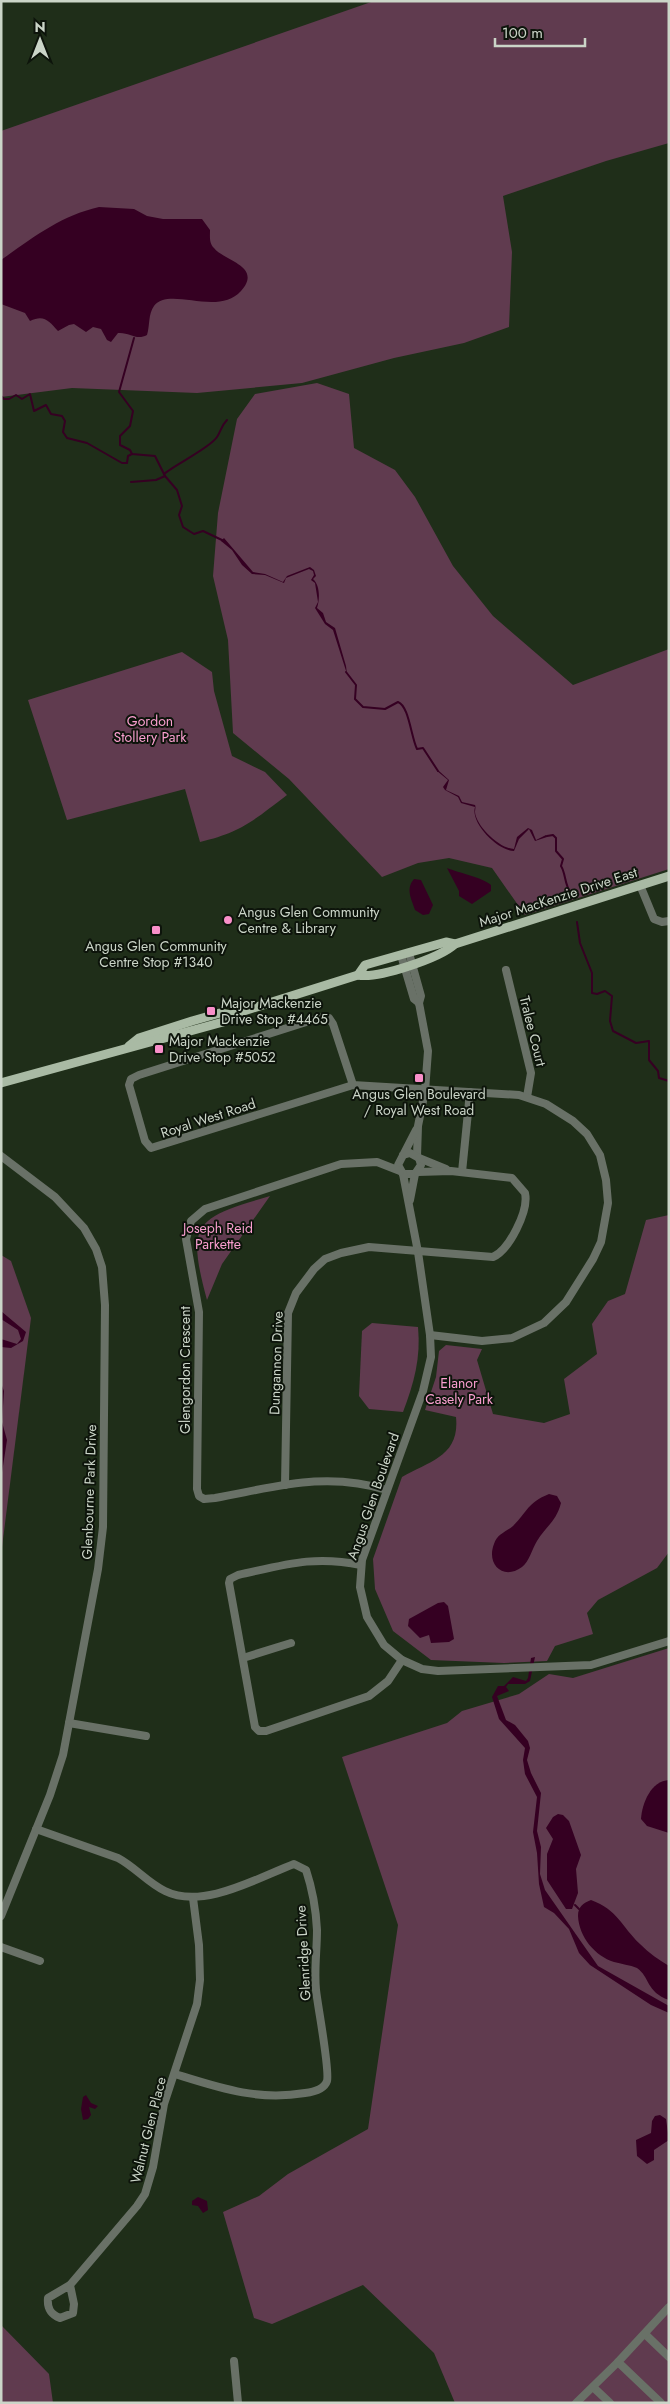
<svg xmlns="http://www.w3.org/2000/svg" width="670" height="2404" font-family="Jost,sans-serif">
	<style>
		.green { fill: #603b4f }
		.water { fill: #350022 }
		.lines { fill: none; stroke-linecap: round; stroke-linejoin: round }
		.stream { stroke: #350022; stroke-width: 2 }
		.minor { stroke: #697167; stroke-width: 8 }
		.major { stroke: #a9baa4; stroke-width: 9 }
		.poi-dot { fill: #f98fc9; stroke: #0d140b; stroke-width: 2 }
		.labels { text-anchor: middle; stroke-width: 4; stroke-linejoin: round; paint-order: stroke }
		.park-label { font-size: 14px; fill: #fa9fd0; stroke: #0d140b }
		.street-label { font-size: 14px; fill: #cbd5c8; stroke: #0d140b }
		.poi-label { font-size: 14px; fill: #cbd5c8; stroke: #0d140b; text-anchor: start }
	</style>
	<rect width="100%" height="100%" fill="#1f2e19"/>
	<g class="green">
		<path d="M374 1H669V143L606 161 503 196 512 252 509 327 464 343 394 358 302 383 197 393 72 388 1 397V131Z"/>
		<path d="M317 383 349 394 354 448 395 470 415 497 453 566 493 616 573 685 669 649V869L525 915 492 868 449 858 418 863 382 877 289 779 233 733 228 640 213 576 218 513 237 419 255 394Z"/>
		<path d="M182 652 212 672 214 691 232 756 265 772 287 795C254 820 242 832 200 842L185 789 67 820 28 700Z"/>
		<path d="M270 1196 222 1264 207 1300C186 1222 195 1218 270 1196Z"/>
		<path d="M669 1215V1552L657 1568 598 1600 587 1613 593 1634 555 1646 547 1661 504 1663 431 1660 393 1631 375 1589 373 1559 402 1477C430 1461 460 1456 456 1417L425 1410 436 1377 439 1351 446 1345 482 1349 477 1360 493 1414 544 1423 570 1414 564 1379 597 1354 592 1324 608 1301 625 1294 646 1220Z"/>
		<path d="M1 1255 11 1261 31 1318 1 1555Z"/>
		<path d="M372 1323 418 1327C421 1358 414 1383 403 1412L369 1409 359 1396 362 1331Z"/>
		<path d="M669 1648V2403H455L434 2353 363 2285 272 2324 254 2318 223 2212 259 2196 288 2174 368 2129 398 1925 342 1757 447 1723 462 1711 519 1694 549 1674 573 1678Z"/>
		<path d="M1 2322 2 2326 49 2374 53 2403H1Z"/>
	</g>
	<g class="water">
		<path d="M99 207 134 209 147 216 163 219H202L210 230C210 237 209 243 214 248 224 261 263 266 241 291 218 317 169 286 154 306 148 314 150 326 147 335 136 341 130 332 118 333L111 342 107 340 101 329 93 327 86 332 74 324 69 325 58 331C49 321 44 314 30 321L25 313 1 304V260C34 237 60 216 99 207Z"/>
		<path d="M224 538 253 572 265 574 283 582 287 576 310 567 314 570 316 576 313 579C320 585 320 599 317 608L323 613 326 622 335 628 346 666 347 674 333 630 325 624 315 608 318 602 315 583 311 580 314 575 313 571 309 569 286 578 284 583 265 575 252 574 242 565 232 550 221 541Z"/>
		<path d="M437 771H439L449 780 446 790 459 796 462 802 475 805C476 807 475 810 475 812 476 826 500 849 514 849L517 837 528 828 532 830 536 840 546 835 547 837 535 841 529 829 519 839 514 851C498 851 470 823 475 807L461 803 458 797 445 790 443 787 448 780Z"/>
		<path d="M447 868C459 873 482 877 491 885V891L472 904 459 896V891Z"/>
		<path d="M414 879 421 880 433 905 429 914 423 915 415 910C412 900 405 889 414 879Z"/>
		<path d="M1 1311 26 1332 23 1341 11 1348 1 1347V1339L17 1344 21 1339 18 1330 1 1319Z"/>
		<path d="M1 1383 4 1391 2 1422 7 1440 1 1479Z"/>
		<path d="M549 1494 557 1496 561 1503C556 1522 546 1526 537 1541 532 1549 529 1562 522 1567 503 1581 486 1564 494 1544 497 1534 506 1532 513 1526 528 1511 527 1503 549 1494Z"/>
		<path d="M444 1602 448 1606 454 1639 449 1642 431 1643 429 1635 420 1638 408 1626 409 1619 438 1603Z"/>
		<path d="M535 1657 530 1681 525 1684H508L506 1687 509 1691 497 1696 506 1720 515 1725 528 1741 530 1748 527 1760 531 1773 541 1793 537 1831 541 1847 540 1874 545 1890 598 1966 669 2006V2013L651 2005 590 1965 579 1953 569 1929 554 1913 544 1907 539 1884 537 1853 533 1832 537 1797 525 1774 523 1760 525 1748 499 1719 492 1697 498 1686H504L513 1677 526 1681 528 1678 531 1658Z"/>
		<path d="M669 1780V1833L647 1826 641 1819C642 1803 651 1781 669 1780Z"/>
		<path d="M558 1814 563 1815 569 1821 581 1855 576 1869 578 1893 572 1909H566L547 1880V1854L553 1839 546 1828 553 1817Z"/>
		<path d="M591 1900C618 1910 621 1926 640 1944 649 1953 659 1960 669 1966V2000C646 1992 650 1977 637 1968 630 1965 621 1964 614 1962 595 1956 579 1937 578 1916 578 1907 583 1903 591 1900Z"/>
		<path d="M86 2095 91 2103 98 2106 95 2109 89 2107 91 2115 88 2119 83 2120 81 2109 83 2097Z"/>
		<path d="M660 2115 666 2119 669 2140 654 2150V2160L647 2164 637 2156 636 2140 651 2133 652 2121 655 2116Z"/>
		<path d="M198 2197 207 2201 208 2210 203 2213 198 2206 192 2205V2201Z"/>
	</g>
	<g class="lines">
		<g class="stream">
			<path d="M134 338 119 392 133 411 130 426 120 436V445L130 450 132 454 155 456 165 476 177 490 182 506 179 515 183 527 194 534 203 531 224 541"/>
			<path d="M1 396 4 399H9L16 395 22 399 30 394 34 411 46 405 51 414 62 416 65 421 63 432 67 438 87 443 122 463H127L128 456 132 454"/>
			<path d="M164 474C174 465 210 448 217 437 221 431 221 426 227 420"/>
			<path d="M131 482 156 480 165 476"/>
			<path d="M346 672 356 685 355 699 363 707 385 709 398 702C409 706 411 737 417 749L423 748 438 771"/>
			<path d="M547 836 553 835 556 838V851L563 859 561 866C566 874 564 883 571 894"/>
			<path d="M577 922 580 943 592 973V993L597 994 605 991 612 996 610 1021 613 1031 636 1043 649 1041V1060L658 1071 659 1078 669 1081"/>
			<path d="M575 1905 579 1909"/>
		</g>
		<g class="minor">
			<path d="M640 885 654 919 662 922 669 921"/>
			<path d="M409 953 421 996 419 1003"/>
			<path d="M401 955 414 999 419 1003 428 1051 425 1091 418 1126 417 1156"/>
			<path d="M506 970 531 1073 527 1097"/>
			<path d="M353 1085 333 1024 329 1018 322 1017 139 1075 131 1079 129 1085 145 1141 151 1148 353 1085 519 1095 546 1104 573 1121 587 1134 600 1155 606 1180 608 1203 601 1242 593 1259 566 1302 544 1323 512 1338 482 1341 430 1335"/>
			<path d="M403 1155 410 1153 419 1158 421 1165 415 1174H403L398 1165 416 1130"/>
			<path d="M1 1156 55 1197 84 1228 96 1249 102 1267 105 1305 103 1527 98 1569 63 1755 50 1795 1 1916"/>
			<path d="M419 1158 446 1169"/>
			<path d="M462 1172 470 1092"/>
			<path d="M403 1174 418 1252 430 1335 431 1357 423 1391 362 1560 360 1587 367 1617 384 1645 402 1660 422 1669 438 1671 591 1665 669 1641"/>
			<path d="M410 1200 415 1174"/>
			<path d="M285 1485 288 1313 296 1293 314 1269 325 1259 341 1253 369 1247 493 1257C509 1250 529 1211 525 1193L512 1178 451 1171 418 1172"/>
			<path d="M387 1490C325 1471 276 1487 215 1498L204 1499 199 1496 197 1489 199 1312 186 1239 191 1221 205 1209 341 1164 377 1162 400 1171"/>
			<path d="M361 1565C313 1555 284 1565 238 1575L230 1579 229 1583 255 1727 259 1731H266L369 1696 388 1681 402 1660"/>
			<path d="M243 1658 291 1643"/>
			<path d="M69 1723 146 1736"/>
			<path d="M36 1829 118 1858C135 1867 148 1883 165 1891 203 1910 257 1878 294 1864L306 1870C312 1888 316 1910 317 1930 317 1950 314 1970 316 1990 318 2008 330 2070 327 2081 324 2090 313 2092 305 2093 257 2101 220 2088 175 2074"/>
			<path d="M1 1947 40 1961"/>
			<path d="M70 2285 74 2304 73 2313 60 2318C50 2314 47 2308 48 2298L70 2285 137 2206 145 2194 153 2167 164 2104 197 2004 200 1980 199 1945 193 1898"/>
			<path d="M645 2334 669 2357"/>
			<path d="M234 2361 238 2403"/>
			<path d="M593 2387 610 2403"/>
			<path d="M576 2403 618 2362"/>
			<path d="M661 2403 618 2362 669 2307"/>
		</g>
		<g class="major">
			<path d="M358 975 365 965 446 942 455 944"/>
			<path d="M129 1046 139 1038 192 1021 220 1013 231 1015"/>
			<path d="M1 1083 223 1022 231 1015 358 975C378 979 440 958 455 944L669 876"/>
		</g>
	</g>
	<g class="poi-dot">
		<circle cx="228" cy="920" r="5"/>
		<rect x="151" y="925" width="10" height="10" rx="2.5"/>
		<rect x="206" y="1006" width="10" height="10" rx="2.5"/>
		<rect x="154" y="1044" width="10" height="10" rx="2.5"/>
		<rect x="414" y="1073" width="10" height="10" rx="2.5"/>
	</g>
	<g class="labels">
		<g class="park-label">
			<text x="150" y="726">Gordon<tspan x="150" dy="16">Stollery Park</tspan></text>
			<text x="218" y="1233">Joseph Reid<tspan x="218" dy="16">Parkette</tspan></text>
			<text x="459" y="1388">Elanor<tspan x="459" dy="16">Casely Park</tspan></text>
		</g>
		<g class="street-label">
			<text transform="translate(558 897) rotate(-18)" y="5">Major MacKenzie Drive East</text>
			<text transform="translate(533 1031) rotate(76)" y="5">Tralee Court</text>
			<text transform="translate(208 1118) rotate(-18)" y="5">Royal West Road</text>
			<text transform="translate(276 1363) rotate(-88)" y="5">Dungannon Drive</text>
			<text transform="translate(185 1370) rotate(-90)" y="5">Glengordon Crescent</text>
			<text transform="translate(89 1492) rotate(-88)" y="5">Glenbourne Park Drive</text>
			<text transform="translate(373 1496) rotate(-71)" y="5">Angus Glen Boulevard</text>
			<text transform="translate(303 1953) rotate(-93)" y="5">Glenridge Drive</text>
			<text transform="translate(148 2130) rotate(-76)" y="5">Walnut Glen Place</text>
		</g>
		<g class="poi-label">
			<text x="238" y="917">Angus Glen Community<tspan x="238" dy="16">Centre &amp; Library</tspan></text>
			<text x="156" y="951" text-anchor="middle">Angus Glen Community<tspan x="156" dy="16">Centre Stop #1340</tspan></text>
			<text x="221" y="1008">Major Mackenzie<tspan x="221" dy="16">Drive Stop #4465</tspan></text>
			<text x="169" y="1046">Major Mackenzie<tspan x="169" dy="16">Drive Stop #5052</tspan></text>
			<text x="419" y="1099" text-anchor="middle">Angus Glen Boulevard<tspan x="419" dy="16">/ Royal West Road</tspan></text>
		</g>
	</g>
	<rect width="670" height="2404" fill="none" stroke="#cbd5c8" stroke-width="5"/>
	<g transform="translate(40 40)" stroke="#0d140b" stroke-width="4" paint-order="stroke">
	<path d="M0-4L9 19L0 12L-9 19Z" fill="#cbd5c8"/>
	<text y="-8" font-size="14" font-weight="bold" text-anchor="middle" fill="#cbd5c8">N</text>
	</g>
	<path d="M495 38v8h90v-8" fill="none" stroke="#cbd5c8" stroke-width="2.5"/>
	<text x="502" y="38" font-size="15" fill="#cbd5c8" stroke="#0d140b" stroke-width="4" paint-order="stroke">100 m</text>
</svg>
